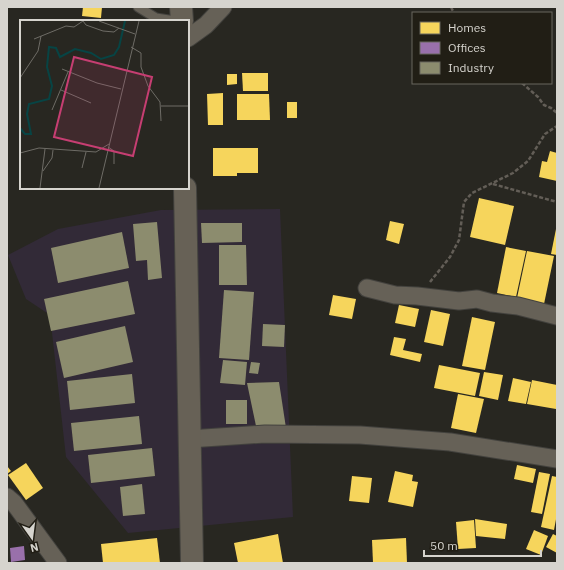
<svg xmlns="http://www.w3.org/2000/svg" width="564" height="570" font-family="'IBM Plex Sans',sans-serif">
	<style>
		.industrial { fill: #322a37 }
		.homes { fill: #f6d55c }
		.offices { fill: #9970ab }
		.industry { fill: #8c8c6e }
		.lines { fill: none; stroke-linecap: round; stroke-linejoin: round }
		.service-casing { stroke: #43423e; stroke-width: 11 }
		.minor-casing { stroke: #43423e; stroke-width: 19 }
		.primary-casing { stroke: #43423e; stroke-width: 24 }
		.path { stroke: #635e57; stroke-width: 2.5; stroke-dasharray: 4 2; stroke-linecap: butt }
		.service { stroke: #666157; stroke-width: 9 }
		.minor { stroke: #666157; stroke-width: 17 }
		.primary { stroke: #676156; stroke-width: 22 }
		.inset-river { fill: none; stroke: #074444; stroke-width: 2 }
		.inset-road { fill: none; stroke: #6e6c66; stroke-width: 1 }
		.view { fill: #c63e72; fill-opacity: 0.15; stroke: #c63e72; stroke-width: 2 }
		.inset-edge { fill: none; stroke: #d6d4ce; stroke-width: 2 }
	</style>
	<rect width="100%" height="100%" fill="#282721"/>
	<path class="industrial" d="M280 209 293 517 128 533 66 457 50 315 26 299 8 255 58 229 161 210Z"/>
	<g class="homes">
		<path d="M83 7H102L101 18 82 16Z"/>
		<path d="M242 73H268V91H243Z"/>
		<path d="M227 74H237V84L227 85Z"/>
		<path d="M223 93V125H208L207 94Z"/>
		<path d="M237 94H269L270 120H237Z"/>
		<rect x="287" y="102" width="10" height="16"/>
		<path d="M213 148H258V173H237V176H213Z"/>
		<path d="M550 151 557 153V181L539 177 542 161 547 162Z"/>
		<path d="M479 198 514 206 505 245 470 237Z"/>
		<path d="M390 221 404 224 399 244 386 240Z"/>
		<path d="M556 229H557V255L551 254Z"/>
		<path d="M506 247 526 251 516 297 497 293Z"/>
		<path d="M527 251 554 256 544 304 517 298Z"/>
		<path d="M333 295 356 299 352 319 329 315Z"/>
		<path d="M399 305 419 309 415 327 395 323Z"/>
		<path d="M431 310 450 314 443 346 424 342Z"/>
		<path d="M472 317 495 322 485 370 462 366Z"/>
		<path d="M394 337 406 339 403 350 422 354 420 362 390 355Z"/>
		<path d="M439 365 480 373 475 396 434 388Z"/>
		<path d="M484 372 503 375 498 400 479 396Z"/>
		<path d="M513 378 531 382 526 404 508 401Z"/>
		<path d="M532 380 557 385 556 409 527 404Z"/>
		<path d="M458 394 484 399 476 433 451 428Z"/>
		<path d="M26 463 43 488 26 500 8 475Z"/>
		<path d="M517 465 536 469 533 483 514 479Z"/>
		<path d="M7 466 11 471 7 474Z"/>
		<path d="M395 471 413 475 412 481 418 482 413 507 388 502Z"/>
		<path d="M539 472 550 474 542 514 531 512Z"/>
		<path d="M352 476 372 478 369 503 349 501Z"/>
		<path d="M552 476 557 477V514L554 530 541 527Z"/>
		<path d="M475 519 507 524 505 539 476 536Z"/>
		<path d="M474 520 476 548 458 549 456 522Z"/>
		<path d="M534 530 548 536 541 555 526 549Z"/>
		<path d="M278 534 283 563H238L234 543Z"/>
		<path d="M553 534 557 536V553L546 547Z"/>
		<path d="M157 538 160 563H103L101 544Z"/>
		<path d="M406 538 407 563H373L372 540Z"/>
	</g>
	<path class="offices" d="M24 546 25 560 11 562 10 548Z"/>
	<g class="industry">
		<path d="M157 222 162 278 148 280 147 260 136 261 133 224Z"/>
		<path d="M201 223H242V242L202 243Z"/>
		<path d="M122 232 129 268 58 283 51 248Z"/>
		<path d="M219 245H246L247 285H219Z"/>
		<path d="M128 281 135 314 51 331 44 299Z"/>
		<path d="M224 290 254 292 249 360 219 358Z"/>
		<path d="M263 324 285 325 284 347 262 346Z"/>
		<path d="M125 326 133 362 64 378 56 342Z"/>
		<path d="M223 360 247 362 245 385 220 383Z"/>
		<path d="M251 362 260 363 258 374 249 373Z"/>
		<path d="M132 374 135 403 70 410 67 381Z"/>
		<path d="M279 382 286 428 256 426 247 383Z"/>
		<rect x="226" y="400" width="21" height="24"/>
		<path d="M139 416 142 444 74 451 71 423Z"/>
		<path d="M152 448 155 476 91 483 88 455Z"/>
		<path d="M142 484 145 514 123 516 120 487Z"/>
	</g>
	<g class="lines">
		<defs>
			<path id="service" d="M138 7 156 18 175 21"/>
			<g id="minor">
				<path d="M188 38 206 25 223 7"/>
				<path d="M367 288 395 295 417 296 459 301 477 299 492 303 518 306 557 316"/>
				<path d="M189 439 265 434 360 435 450 442 557 459"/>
				<path d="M7 497 14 503 58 563"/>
			</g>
			<g id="primary">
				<path d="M181 7 182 21"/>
				<path d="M185 188 192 563"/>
			</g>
		</defs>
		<use href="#service" class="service-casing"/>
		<use href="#minor" class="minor-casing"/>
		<use href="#primary" class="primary-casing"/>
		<g class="path">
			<path d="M451 7 454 13"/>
			<path d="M522 83 538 97 544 105 551 108 557 113"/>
			<path d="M493 184 557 202"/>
			<path d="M430 282 450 257 459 240 464 202 472 193 513 173 528 161 545 134 557 126"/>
		</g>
		<use href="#service" class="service"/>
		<use href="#minor" class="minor"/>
		<use href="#primary" class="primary"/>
	</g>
	<g transform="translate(20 20)">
		<rect width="169" height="169" fill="#282721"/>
		<path class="inset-river" d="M0 108 5 114H11L7 94 9 84 29 79 32 66 27 47 29 27 36 28 40 37 55 29 71 33 81 39 94 35 99 27 105 1"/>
		<path class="inset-road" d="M63 1 66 5 83 11 94 12 99 8M79 1 115 14M14 19 46 6 54 7 63 1M111 27 121 33V47L128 66 140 82 141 101M42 49 77 63 101 69M0 58 18 31 21 16M41 70 71 83M141 86H169M32 90 48 52M88 127 94 131V144M0 133 19 128 76 132 89 124M62 148 66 132M23 151 32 138 33 130M20 168 25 129M79 168 119 1"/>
		<path class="view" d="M54 37 132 57 113 136 34 117Z"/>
		<rect width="169" height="169" class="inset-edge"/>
	</g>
	<rect width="564" height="570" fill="none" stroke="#d6d4ce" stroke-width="16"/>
	<rect x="412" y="12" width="140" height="72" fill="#211e15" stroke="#69675f"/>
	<rect x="420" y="22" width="20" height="12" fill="#f6d55c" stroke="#69675f"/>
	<text x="448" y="32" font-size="12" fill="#d6d4ce">Homes</text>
	<rect x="420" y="42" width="20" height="12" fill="#9970ab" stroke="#69675f"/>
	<text x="448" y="52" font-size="12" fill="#d6d4ce">Offices</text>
	<rect x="420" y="62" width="20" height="12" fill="#8c8c6e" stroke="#69675f"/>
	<text x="448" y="72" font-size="12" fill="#d6d4ce">Industry</text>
	<g transform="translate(32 538) rotate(166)" stroke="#211e15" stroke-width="3" paint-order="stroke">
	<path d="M0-3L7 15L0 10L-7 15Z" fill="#d6d4ce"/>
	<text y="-6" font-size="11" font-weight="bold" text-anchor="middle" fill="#d6d4ce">N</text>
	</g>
	<path d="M424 550v6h117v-6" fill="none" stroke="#d6d4ce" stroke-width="2"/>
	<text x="430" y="550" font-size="12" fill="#d6d4ce" stroke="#211e15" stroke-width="3" paint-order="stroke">50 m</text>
</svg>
